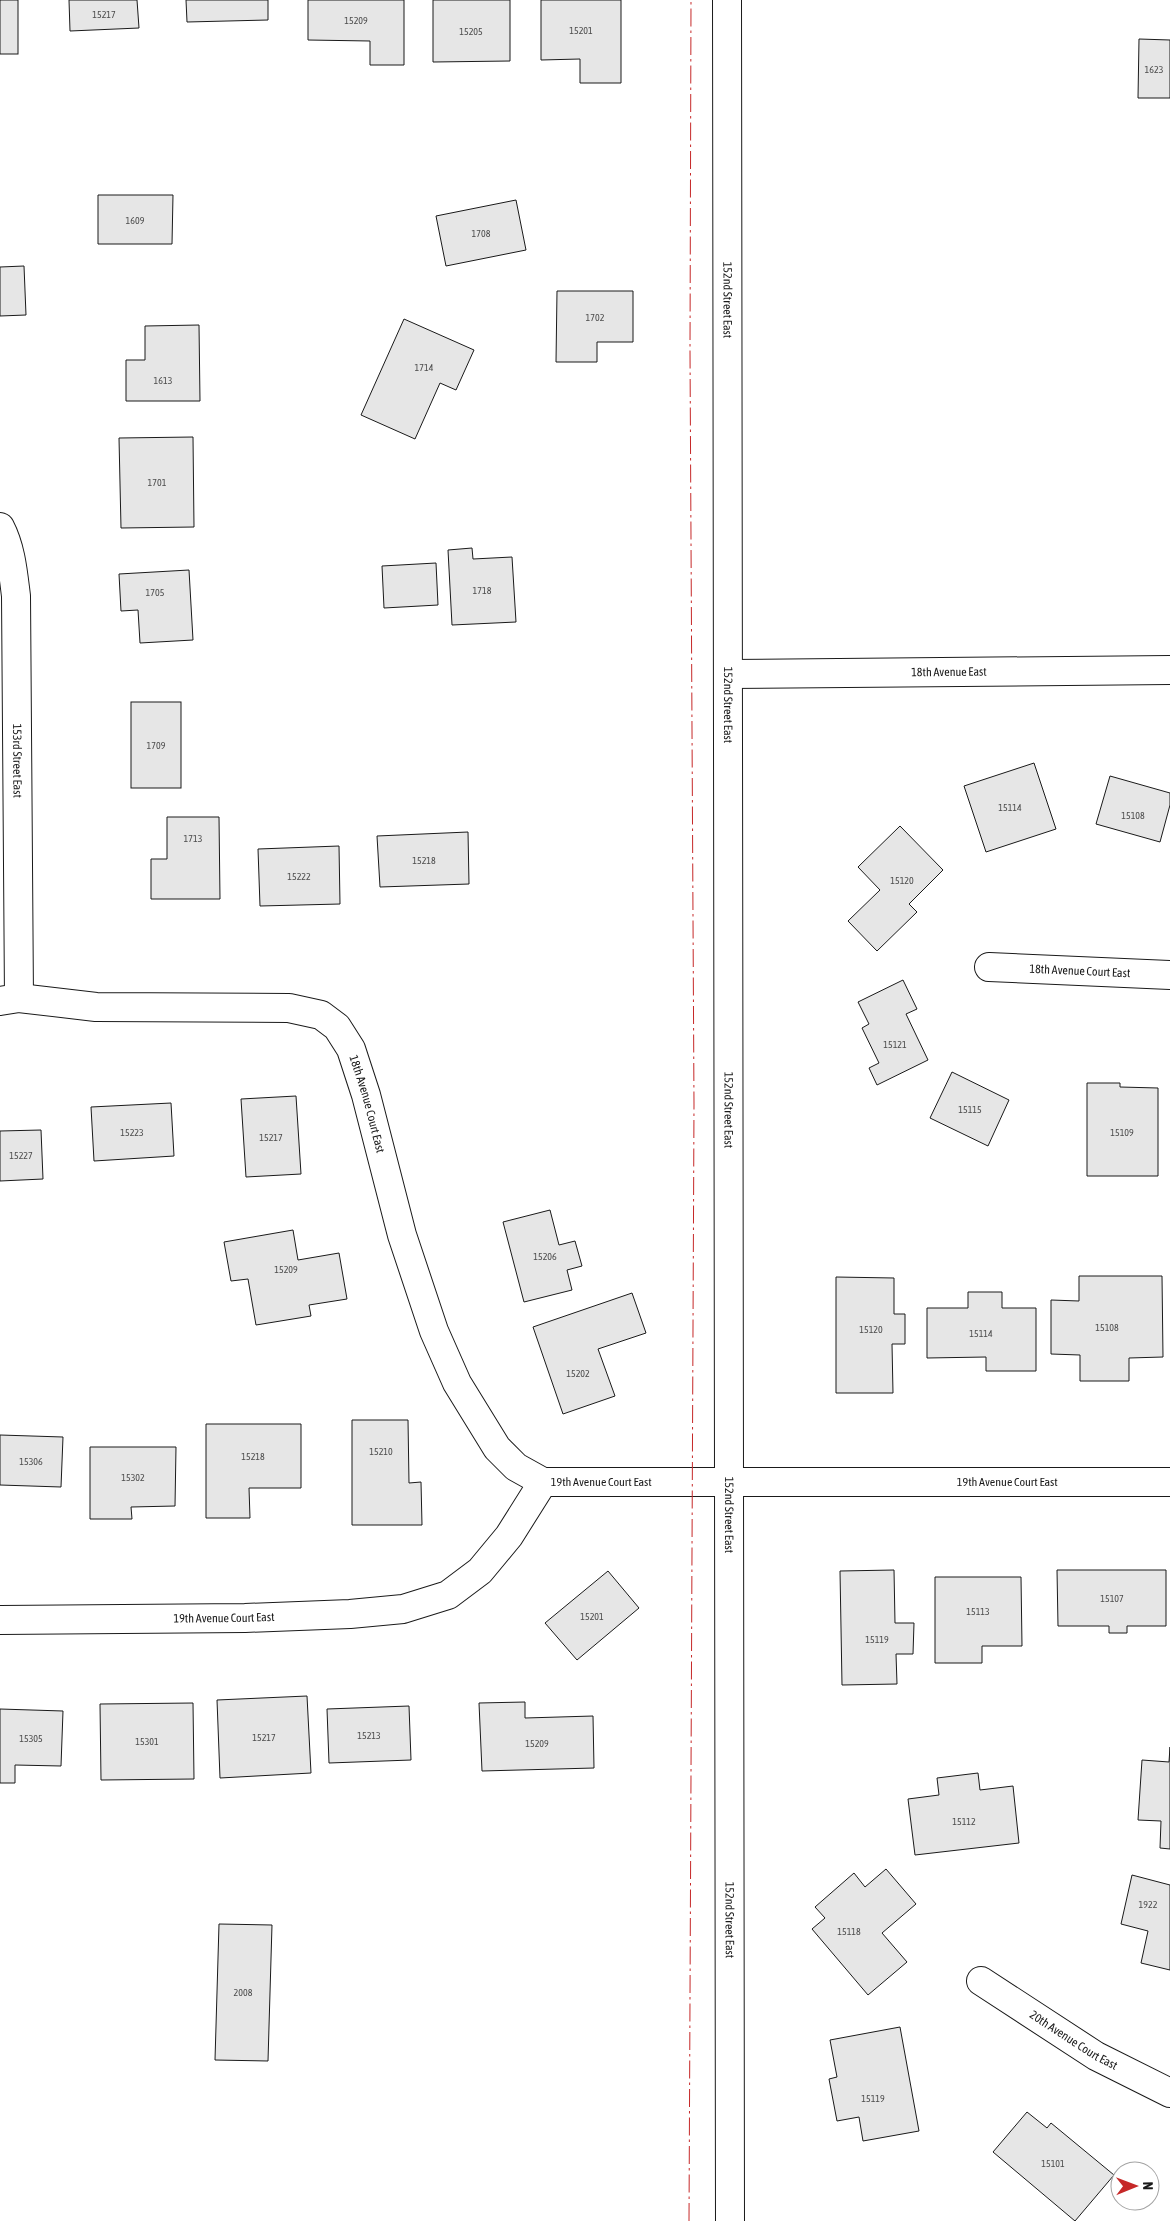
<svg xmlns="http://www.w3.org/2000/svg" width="1170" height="2221" font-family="'Asap Condensed',sans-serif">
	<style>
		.building { fill: #e6e6e6; stroke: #1a1a1a }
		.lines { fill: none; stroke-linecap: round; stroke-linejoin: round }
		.street-casing { stroke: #1a1a1a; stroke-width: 30 }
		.secondary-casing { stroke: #1a1a1a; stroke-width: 30 }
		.street { stroke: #fff; stroke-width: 28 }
		.secondary { stroke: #fff; stroke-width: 28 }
		.power { stroke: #c62828; stroke-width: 1; stroke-dasharray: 18 4 2.5 4; stroke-linecap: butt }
		.labels { text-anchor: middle; stroke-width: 4; stroke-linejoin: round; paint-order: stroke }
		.number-label { font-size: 10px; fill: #4d4d4d }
		.street-label { font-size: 12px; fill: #1a1a1a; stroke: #fff }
	</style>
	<rect width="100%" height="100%" fill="#fff"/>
	<g class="building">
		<rect x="0" y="0" width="18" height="54"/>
		<path d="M69 0H137L139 28 70 31Z"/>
		<path d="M186 0H268V20L187 22Z"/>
		<path d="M308 0H404V65H370V41L308 40Z"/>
		<path d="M433 0H510V61L433 62Z"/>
		<path d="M541 0H621V83H580V59L541 60Z"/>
		<path d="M1139 39 1170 40V98H1138Z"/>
		<path d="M98 195H173L172 244H98Z"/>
		<path d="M516 200 526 250 446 266 436 216Z"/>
		<path d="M24 266 26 315 0 316V267Z"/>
		<path d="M557 291H633V342H597V362H556Z"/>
		<path d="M404 319 474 350 456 390 440 383 415 439 361 415Z"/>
		<path d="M199 325 200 401H126V360H145V326Z"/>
		<path d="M193 437 194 527 121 528 119 438Z"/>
		<path d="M472 548 473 559 512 557 516 622 452 625 448 550Z"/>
		<path d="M436 563 438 605 384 608 382 566Z"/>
		<path d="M189 570 193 640 140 643 138 610 121 611 119 574Z"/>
		<rect x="131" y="702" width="50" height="86"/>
		<path d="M1034 763 1056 829 986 852 964 786Z"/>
		<path d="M1110 776 1170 793V805L1160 842 1096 824Z"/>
		<path d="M167 817H219L220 899H151V859H167Z"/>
		<path d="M900 826 943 870 909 904 917 912 877 951 848 921 880 890 858 867Z"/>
		<path d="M468 832 469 884 380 887 377 836Z"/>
		<path d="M339 846 340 904 260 906 258 849Z"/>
		<path d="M903 980 917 1009 906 1014 928 1060 877 1085 869 1068 879 1063 862 1028 869 1024 858 1002Z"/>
		<path d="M952 1072 1009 1100 988 1146 930 1118Z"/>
		<path d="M1087 1083H1120V1087L1158 1088V1176H1087Z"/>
		<path d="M296 1096 301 1174 246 1177 241 1099Z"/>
		<path d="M171 1103 174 1156 94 1161 91 1107Z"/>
		<path d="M41 1130 43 1179 0 1181V1131Z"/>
		<path d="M550 1210 559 1245 575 1241 582 1266 567 1270 572 1290 524 1302 503 1222Z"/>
		<path d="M293 1230 298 1260 339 1253 347 1299 309 1305 311 1316 256 1325 248 1279 231 1281 224 1242Z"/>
		<path d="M1079 1276H1162L1163 1357 1129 1358V1381H1080V1355L1051 1354V1300L1079 1301Z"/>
		<path d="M836 1277 894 1278V1314H905V1344H892L893 1393H836Z"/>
		<path d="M968 1292H1002V1308H1036V1371H986V1357L927 1358V1308H968Z"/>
		<path d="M632 1293 646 1333 598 1349 615 1396 563 1414 533 1327Z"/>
		<path d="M352 1420H408L409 1483 421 1482 422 1525H352Z"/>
		<path d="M206 1424H301V1488H249L250 1518H206Z"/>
		<path d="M0 1435 63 1437 61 1487 0 1485Z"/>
		<path d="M90 1447H176L175 1506 131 1507 132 1519H90Z"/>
		<path d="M894 1570 895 1623H914L913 1654H896L897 1684 842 1685 840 1571Z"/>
		<path d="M1057 1570H1166V1626H1127V1633H1109V1626H1058Z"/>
		<path d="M608 1571 639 1608 577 1660 545 1623Z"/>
		<path d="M935 1577H1021L1022 1646H982V1663H935Z"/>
		<path d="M307 1696 311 1773 220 1778 217 1700Z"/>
		<path d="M525 1702V1718L593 1716 594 1768 482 1771 479 1703Z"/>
		<path d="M193 1703 194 1779 101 1780 100 1704Z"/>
		<path d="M409 1706 411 1760 329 1763 327 1709Z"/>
		<path d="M0 1709 63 1711 61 1766 15 1765V1783H0Z"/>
		<path d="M1170 1747V1849L1160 1848 1161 1821 1138 1820 1142 1760 1169 1762Z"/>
		<path d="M978 1773 980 1790 1013 1786 1019 1843 915 1855 908 1799 939 1795 937 1778Z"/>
		<path d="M886 1869 916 1904 882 1933 907 1962 868 1995 812 1929 825 1918 815 1907 854 1873 865 1887Z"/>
		<path d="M1132 1875 1170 1885V1970L1141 1963 1148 1931 1121 1924Z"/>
		<path d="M219 1924 272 1925 268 2061 215 2060Z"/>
		<path d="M900 2027 919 2131 863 2141 859 2117 837 2121 829 2079 837 2077 830 2040Z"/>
		<path d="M1027 2112 1047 2128 1051 2123 1114 2175 1075 2221 993 2152Z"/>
	</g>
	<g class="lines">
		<defs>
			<g id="street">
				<path id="s1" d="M0 527C11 548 13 572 16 596L19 998"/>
				<path id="s2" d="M728 674 1170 670"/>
				<path id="s3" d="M989 967 1170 975"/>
				<path id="s4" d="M0 1001 19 998 96 1007 289 1008 321 1015 337 1027 351 1049 366 1095 402 1235 434 1331 457 1383 497 1448 516 1467 543 1482H1170"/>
				<path id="s5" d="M0 1620 245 1618 350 1614 403 1609 448 1595 480 1571 509 1536 543 1482"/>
				<path id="s6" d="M981 1981 1096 2056 1170 2093"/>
			</g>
			<g id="secondary">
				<path id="s7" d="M727 0 730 2221"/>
			</g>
		</defs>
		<use href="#street" class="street-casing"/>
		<use href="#secondary" class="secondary-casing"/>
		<use href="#street" class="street"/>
		<use href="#secondary" class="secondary"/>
		<path class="power" d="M689 2221 694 1105 690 350 691 0"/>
	</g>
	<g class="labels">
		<g class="number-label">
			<text x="104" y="18">15217</text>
			<text x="356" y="24">15209</text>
			<text x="581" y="34">15201</text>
			<text x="471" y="35">15205</text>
			<text x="1154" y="73">1623</text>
			<text x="135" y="224">1609</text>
			<text x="481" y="237">1708</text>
			<text x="595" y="321">1702</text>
			<text x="424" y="371">1714</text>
			<text x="163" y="384">1613</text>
			<text x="157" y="486">1701</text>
			<text x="482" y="594">1718</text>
			<text x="155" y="596">1705</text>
			<text x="156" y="749">1709</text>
			<text x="1010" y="811">15114</text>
			<text x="1133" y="819">15108</text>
			<text x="193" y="842">1713</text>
			<text x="424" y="864">15218</text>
			<text x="299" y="880">15222</text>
			<text x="902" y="884">15120</text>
			<text x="895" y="1048">15121</text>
			<text x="970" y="1113">15115</text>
			<text x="132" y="1136">15223</text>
			<text x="1122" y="1136">15109</text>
			<text x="271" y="1141">15217</text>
			<text x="21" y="1159">15227</text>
			<text x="545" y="1260">15206</text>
			<text x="286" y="1273">15209</text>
			<text x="1107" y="1331">15108</text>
			<text x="871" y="1333">15120</text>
			<text x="981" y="1337">15114</text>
			<text x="578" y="1377">15202</text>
			<text x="381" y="1455">15210</text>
			<text x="253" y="1460">15218</text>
			<text x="31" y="1465">15306</text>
			<text x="133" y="1481">15302</text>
			<text x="1112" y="1602">15107</text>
			<text x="978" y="1615">15113</text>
			<text x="592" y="1620">15201</text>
			<text x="877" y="1643">15119</text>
			<text x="369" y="1739">15213</text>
			<text x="264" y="1741">15217</text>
			<text x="31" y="1742">15305</text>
			<text x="147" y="1745">15301</text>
			<text x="537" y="1747">15209</text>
			<text x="964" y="1825">15112</text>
			<text x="1148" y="1908">1922</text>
			<text x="849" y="1935">15118</text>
			<text x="243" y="1996">2008</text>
			<text x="873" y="2102">15119</text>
			<text x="1053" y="2167">15101</text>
		</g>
		<g class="street-label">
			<text dy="4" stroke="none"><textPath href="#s7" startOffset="300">152nd Street East</textPath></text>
			<text dy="4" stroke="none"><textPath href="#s2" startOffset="221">18th Avenue East</textPath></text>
			<text dy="4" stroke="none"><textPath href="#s7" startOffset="705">152nd Street East</textPath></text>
			<text dy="4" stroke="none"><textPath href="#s1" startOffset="236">153rd Street East</textPath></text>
			<text dy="4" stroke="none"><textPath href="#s3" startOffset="91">18th Avenue Court East</textPath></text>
			<text dy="4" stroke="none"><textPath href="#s4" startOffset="426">18th Avenue Court East</textPath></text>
			<text dy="4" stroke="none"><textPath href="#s7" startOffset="1110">152nd Street East</textPath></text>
			<text dy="4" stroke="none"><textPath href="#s4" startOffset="912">19th Avenue Court East</textPath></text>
			<text dy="4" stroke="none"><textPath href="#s4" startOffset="1318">19th Avenue Court East</textPath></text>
			<text dy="4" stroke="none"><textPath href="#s7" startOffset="1515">152nd Street East</textPath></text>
			<text dy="4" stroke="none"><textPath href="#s5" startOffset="224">19th Avenue Court East</textPath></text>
			<text dy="4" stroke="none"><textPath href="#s7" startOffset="1920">152nd Street East</textPath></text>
			<text dy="4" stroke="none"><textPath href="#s6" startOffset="110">20th Avenue Court East</textPath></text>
		</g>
	</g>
	<g transform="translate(1135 2186) rotate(89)"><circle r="24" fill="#ffffff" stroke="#a3a3a3"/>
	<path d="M0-4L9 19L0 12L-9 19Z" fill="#c62828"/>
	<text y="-8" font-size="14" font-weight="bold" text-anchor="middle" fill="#1a1a1a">N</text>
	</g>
</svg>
